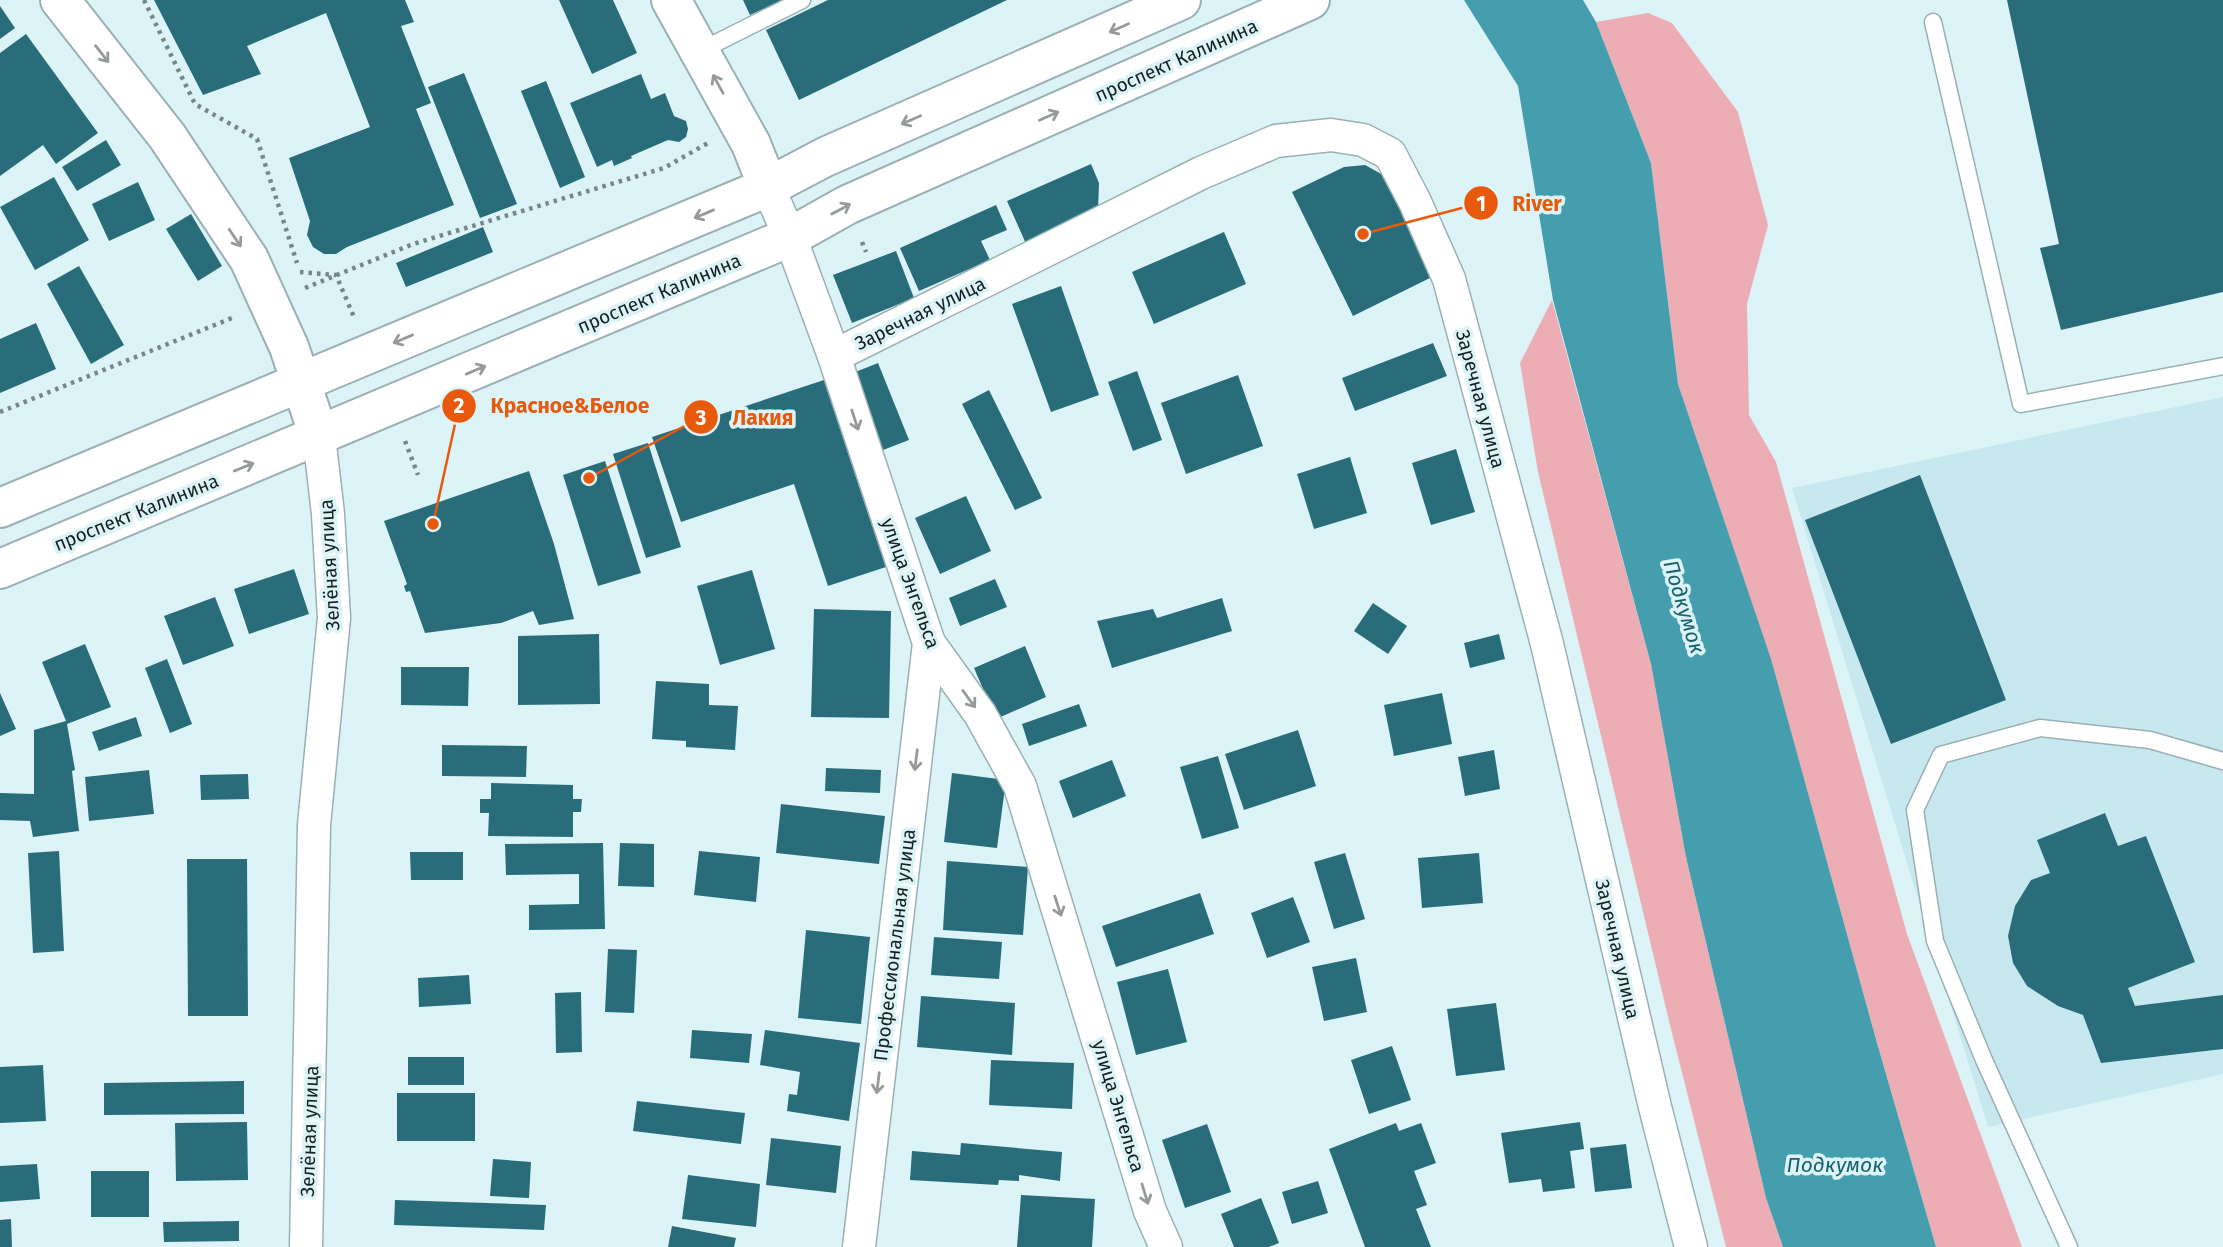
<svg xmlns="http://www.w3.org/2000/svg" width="2223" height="1247" font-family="'Fira Sans',sans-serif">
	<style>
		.built { fill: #c8e8ef }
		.green { fill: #ecadb4 }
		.water { fill: #449eae }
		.building { fill: #286d79 }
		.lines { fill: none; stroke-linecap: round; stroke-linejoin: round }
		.lane-casing { stroke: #9ab0b4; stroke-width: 19 }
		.street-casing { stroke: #9ab0b4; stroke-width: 35 }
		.secondary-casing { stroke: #9ab0b4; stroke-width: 42 }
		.primary-casing { stroke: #9ab0b4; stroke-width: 42 }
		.path { stroke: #768689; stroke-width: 4.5; stroke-dasharray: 3.5 5; stroke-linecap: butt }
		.lane { stroke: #fff; stroke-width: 16 }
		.street { stroke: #fff; stroke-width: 32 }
		.secondary { stroke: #fff; stroke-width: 38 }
		.primary { stroke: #fff; stroke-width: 38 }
		.oneway { stroke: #969a9b }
		.labels { text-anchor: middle; stroke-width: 7; stroke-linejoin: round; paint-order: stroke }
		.street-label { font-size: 19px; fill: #161f21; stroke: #dcf4f8 }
		.water-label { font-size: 21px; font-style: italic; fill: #17616d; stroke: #dcf4f8 }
		.leader { fill: none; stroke: #e8590c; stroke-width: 2.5 }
		.callout-dot { fill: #e8590c; stroke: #dcf4f8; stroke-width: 2.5 }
		.mark-label { font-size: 21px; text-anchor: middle; font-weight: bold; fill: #fff }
		.callout-label { font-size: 21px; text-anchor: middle; font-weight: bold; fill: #e8590c; stroke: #dcf4f8; stroke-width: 7; stroke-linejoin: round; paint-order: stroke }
	</style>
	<rect width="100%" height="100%" fill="#dcf4f8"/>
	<path class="built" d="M2223 397V1074L1988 1127 1792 488Z"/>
	<g class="green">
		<path d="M1648 13 1672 23 1738 112 1768 225 1747 304 1749 415 1776 462 1907 934 2022 1247H1936L1877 1043 1771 660 1678 384 1651 163 1596 22Z"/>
		<path d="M1552 300 1651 664 1686 857 1766 1198 1783 1247H1726L1670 1025 1538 472 1520 363Z"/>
	</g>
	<path class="water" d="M1464 0H1583L1596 22 1651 163 1678 384 1771 659 1877 1043 1936 1247H1783L1766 1198 1686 857 1651 664 1553 300 1518 86Z"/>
	<g class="building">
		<path d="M154 0H405L414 22 401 26 431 103 416 109 454 205 347 247 336 254H324L313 247 307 235 310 221 289 158 370 127 326 13 247 46 261 74 203 95Z"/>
		<path d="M559 0H613L637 53 592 74Z"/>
		<path d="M743 0H782L750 15Z"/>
		<path d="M828 0H1007L799 100 766 30Z"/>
		<path d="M2007 0H2223V292L2061 330 2040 248 2059 244Z"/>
		<path d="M0 6 15 28 0 39Z"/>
		<path d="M26 34 98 133 56 164 43 145 0 176V53Z"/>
		<path d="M464 73 517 204 480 218 428 87Z"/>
		<path d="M641 74 651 99 665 93 674 116 686 121 688 129 686 137 679 142 668 140 631 156 632 158 614 166 612 160 597 167 570 103Z"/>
		<path d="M546 81 585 177 560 188 521 91Z"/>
		<path d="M106 140 121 165 77 191 62 167Z"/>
		<path d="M1091 164 1099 183 1098 211 1027 246 1007 201Z"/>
		<path d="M1365 165 1385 176 1434 276 1353 316 1292 192 1344 167Z"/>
		<path d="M54 177 89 240 35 270 0 207Z"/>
		<path d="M138 182 155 220 109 241 92 204Z"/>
		<path d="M996 205 1007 230 981 241 990 260 919 291 900 248Z"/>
		<path d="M191 214 222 266 198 281 166 229Z"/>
		<path d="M483 227 493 252 406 287 396 263Z"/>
		<path d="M1224 232 1246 284 1154 324 1132 272Z"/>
		<path d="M896 251 914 298 852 323 833 275Z"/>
		<path d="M79 266 124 345 91 364 47 284Z"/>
		<path d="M1061 286 1099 395 1051 412 1012 304Z"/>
		<path d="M36 323 56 369 0 393V339Z"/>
		<path d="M1433 343 1447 376 1355 411 1342 378Z"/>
		<path d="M878 363 909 440 883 450 853 373Z"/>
		<path d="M1137 371 1162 440 1133 451 1108 382Z"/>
		<path d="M1238 375 1263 446 1186 474 1161 403Z"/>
		<path d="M824 380 886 567 828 586 794 484 681 522 652 437Z"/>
		<path d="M989 390 1042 498 1015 510 962 404Z"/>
		<path d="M648 443 681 547 646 558 613 454Z"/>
		<path d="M1456 449 1475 512 1431 525 1412 463Z"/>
		<path d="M1350 457 1367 513 1314 529 1297 474Z"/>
		<path d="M605 461 641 573 598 586 563 475Z"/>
		<path d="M529 471 554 544 574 619 539 625 533 611 501 623 425 633 410 591 406 592 404 586 407 584 384 521Z"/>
		<path d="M1920 475 2006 700 1891 744 1805 520Z"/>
		<path d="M966 496 991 551 940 574 915 518Z"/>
		<path d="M294 569 309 614 249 634 234 589Z"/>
		<path d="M752 570 775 649 720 665 697 586Z"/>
		<path d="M995 579 1007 607 960 626 949 598Z"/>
		<path d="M215 597 234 646 183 665 164 616Z"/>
		<path d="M1222 598 1232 631 1112 668 1097 621 1153 609 1157 618Z"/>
		<path d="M1373 603 1407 626 1388 654 1354 631Z"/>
		<path d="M814 609 891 611 889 718 811 717Z"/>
		<path d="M599 634 600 704 518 705V636Z"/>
		<path d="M1499 634 1505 659 1470 668 1464 643Z"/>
		<path d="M85 644 111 707 67 724 75 770 72 771 79 831 33 837 30 821 0 820V793L34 794V730L66 721 42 662Z"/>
		<path d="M1025 646 1046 697 996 719 974 668Z"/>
		<path d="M167 659 192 724 170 733 145 668Z"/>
		<path d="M401 667H469L468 706 401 705Z"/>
		<path d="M656 681 709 684V705L738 706 735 750 686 747V741L652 739Z"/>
		<path d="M0 693 16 729 0 736Z"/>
		<path d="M1442 693 1452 744 1394 756 1384 705Z"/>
		<path d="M1079 704 1087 726 1029 746 1022 724Z"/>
		<path d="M136 717 142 736 99 751 92 732Z"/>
		<path d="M1298 730 1316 786 1244 810 1225 754Z"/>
		<path d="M442 745 527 746 526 777 442 776Z"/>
		<path d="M1494 750 1500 789 1465 796 1458 757Z"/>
		<path d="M1218 756 1239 828 1202 839 1180 767Z"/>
		<path d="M1112 760 1126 796 1073 818 1059 781Z"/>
		<path d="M826 768 881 770 880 793 825 791Z"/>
		<path d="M149 770 154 814 89 821 85 777Z"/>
		<path d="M952 773 1006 780 997 848 944 842Z"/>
		<path d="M248 774 249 799 201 800 200 775Z"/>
		<path d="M491 783 573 785V799H582L581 812H573V837L488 836 489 813H480V799H491Z"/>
		<path d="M781 804 885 816 879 864 776 853Z"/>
		<path d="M2105 813 2118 846 2146 836 2195 962 2128 988 2135 1006 2223 995V1049L2101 1063 2083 1015 2058 1006 2027 986 2013 963 2008 936 2015 906 2031 880 2050 873 2037 840Z"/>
		<path d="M603 843 605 929 529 930V905L579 904V874L506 875 505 844Z"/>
		<path d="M620 843 654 844V887L618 886Z"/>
		<path d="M59 851 64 951 33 953 28 853Z"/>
		<path d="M699 851 760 857 756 902 694 895Z"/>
		<path d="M410 852H463V880H411Z"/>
		<path d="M1345 853 1365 919 1334 929 1314 862Z"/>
		<path d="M1479 853 1483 903 1422 908 1418 858Z"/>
		<path d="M187 859H247L248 1016H188Z"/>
		<path d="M947 861 1028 867 1023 935 943 930Z"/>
		<path d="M1200 893 1214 934 1116 967 1102 926Z"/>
		<path d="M1293 897 1310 942 1267 958 1251 913Z"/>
		<path d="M806 930 870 937 861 1024 798 1018Z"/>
		<path d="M934 937 1002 942 999 979 931 975Z"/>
		<path d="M608 949 637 950 634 1013 605 1012Z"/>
		<path d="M1356 958 1367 1012 1324 1021 1312 967Z"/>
		<path d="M1168 969 1187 1042 1136 1055 1117 982Z"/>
		<path d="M469 975 471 1004 419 1007 418 978Z"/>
		<path d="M581 992 582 1052 556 1053 555 993Z"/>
		<path d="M921 996 1015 1003 1012 1055 917 1047Z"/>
		<path d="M1496 1003 1505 1070 1456 1076 1447 1009Z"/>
		<path d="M692 1030 752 1034 749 1063 690 1058Z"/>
		<path d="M765 1030 860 1043 849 1121 787 1111 789 1094 797 1095 800 1072 760 1065Z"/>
		<path d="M1392 1046 1411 1100 1369 1114 1351 1060Z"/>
		<rect x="408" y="1057" width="56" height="28"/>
		<path d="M991 1060 1074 1063 1072 1109 989 1105Z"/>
		<path d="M43 1065 46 1121 0 1123V1067Z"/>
		<path d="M244 1081V1114L104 1115V1083Z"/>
		<rect x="397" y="1093" width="78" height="48"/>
		<path d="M637 1101 745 1113 741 1144 633 1131Z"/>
		<path d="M247 1122 248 1180 176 1181 175 1123Z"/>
		<path d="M1580 1122 1584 1149 1570 1151 1575 1188 1543 1192 1541 1179 1509 1183 1501 1133Z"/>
		<path d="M1396 1123 1399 1131 1421 1123 1436 1163 1414 1171 1427 1205 1416 1209 1431 1247H1365L1329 1149Z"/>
		<path d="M1207 1124 1231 1192 1185 1208 1162 1140Z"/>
		<path d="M771 1138 841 1146 836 1193 766 1185Z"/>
		<path d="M961 1143 1062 1152 1060 1181 1019 1175V1181L999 1180 998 1185 910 1180 912 1151 960 1155Z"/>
		<path d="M1626 1144 1632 1188 1595 1192 1590 1148Z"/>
		<path d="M493 1159 531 1162 529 1198 490 1196Z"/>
		<path d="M37 1164 40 1199 0 1202V1166Z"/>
		<rect x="91" y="1171" width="58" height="46"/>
		<path d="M688 1175 760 1184 756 1227 682 1219Z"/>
		<path d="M1318 1181 1328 1213 1292 1224 1282 1192Z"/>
		<path d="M1021 1195 1095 1199 1092 1247H1017Z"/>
		<path d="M1261 1198 1279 1243 1269 1247H1234L1221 1214Z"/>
		<path d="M395 1200 546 1205 544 1230 394 1225Z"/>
		<path d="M11 1219 12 1247H0V1220Z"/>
		<path d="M239 1221V1241L164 1242 163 1222Z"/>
		<path d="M672 1226 736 1238 734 1247H668Z"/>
	</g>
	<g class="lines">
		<defs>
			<g id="lane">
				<path d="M1933 22 2021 404 2223 366"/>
				<path d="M700 51 802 0"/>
				<path d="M2069 1247 1984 1060 1935 941 1915 810 1941 755 2040 728 2150 740 2223 761"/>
			</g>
			<g id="street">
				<path d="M768 187 790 237 834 356 929 643 980 714 1020 786 1150 1211 1166 1247"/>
				<path d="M834 356 1201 173 1276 141 1331 135 1363 140 1390 154 1415 202 1449 279 1547 644 1655 1107 1691 1247"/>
				<path d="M306 1247 314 825 334 618 328 514 319 436"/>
				<path d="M859 1247 929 643"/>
			</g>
			<g id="secondary">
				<path d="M60 0 167 136 249 259 289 347 319 436"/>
				<path d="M671 0 751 144 768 187"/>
			</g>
			<g id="primary">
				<path d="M0 508 768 187 825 157 1181 0"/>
				<path d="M0 569 790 237 847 205 1310 0"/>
			</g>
		</defs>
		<use href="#lane" class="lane-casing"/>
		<use href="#street" class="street-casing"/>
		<use href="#secondary" class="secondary-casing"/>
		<use href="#primary" class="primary-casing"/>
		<g class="path">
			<path d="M144 0 195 104 257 139 297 263"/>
			<path d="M862 242 866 252"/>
			<path d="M300 272 336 275 354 317"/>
			<path d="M305 288 413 244 664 168 708 143"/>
			<path d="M0 412 232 318"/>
			<path d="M405 441 418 475"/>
		</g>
		<use href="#lane" class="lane"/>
		<use href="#street" class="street"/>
		<use href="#secondary" class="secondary"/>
		<use href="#primary" class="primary"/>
	</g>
	<defs><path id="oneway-shaft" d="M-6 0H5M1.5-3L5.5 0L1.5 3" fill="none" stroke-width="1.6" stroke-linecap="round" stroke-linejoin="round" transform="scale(1.75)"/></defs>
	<g class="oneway">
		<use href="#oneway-shaft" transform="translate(1119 28) rotate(156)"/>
		<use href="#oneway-shaft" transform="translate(102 54) rotate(52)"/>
		<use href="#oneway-shaft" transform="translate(718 84) rotate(-119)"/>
		<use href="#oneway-shaft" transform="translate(1049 116) rotate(-24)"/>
		<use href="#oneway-shaft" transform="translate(911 120) rotate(156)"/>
		<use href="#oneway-shaft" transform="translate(841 209) rotate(-28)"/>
		<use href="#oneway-shaft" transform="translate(704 214) rotate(157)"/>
		<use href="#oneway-shaft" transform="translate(235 238) rotate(56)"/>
		<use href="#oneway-shaft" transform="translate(403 339) rotate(157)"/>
		<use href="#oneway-shaft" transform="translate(476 370) rotate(-23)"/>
		<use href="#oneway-shaft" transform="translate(855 420) rotate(72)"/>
		<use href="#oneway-shaft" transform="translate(244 467) rotate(-22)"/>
		<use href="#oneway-shaft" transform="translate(969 699) rotate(54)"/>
		<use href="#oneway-shaft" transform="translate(916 760) rotate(97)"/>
		<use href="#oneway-shaft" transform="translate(1058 906) rotate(72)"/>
		<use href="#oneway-shaft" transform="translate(878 1083) rotate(97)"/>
		<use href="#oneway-shaft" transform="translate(1145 1194) rotate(73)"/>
	</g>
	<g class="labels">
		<g class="street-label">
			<text transform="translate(1176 60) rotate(-24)" y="7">проспект Калинина</text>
			<text transform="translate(659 293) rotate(-23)" y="7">проспект Калинина</text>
			<text transform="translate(920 313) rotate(-26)" y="7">Заречная улица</text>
			<text transform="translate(1481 399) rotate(75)" y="7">Заречная улица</text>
			<text transform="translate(136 512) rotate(-22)" y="7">проспект Калинина</text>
			<text transform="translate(329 565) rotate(-93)" y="7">Зелёная улица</text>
			<text transform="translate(911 583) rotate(70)" y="7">улица Энгельса</text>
			<text transform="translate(894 945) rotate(-83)" y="7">Профессиональная улица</text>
			<text transform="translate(1618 949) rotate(77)" y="7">Заречная улица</text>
			<text transform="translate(1119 1106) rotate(73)" y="7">улица Энгельса</text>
			<text transform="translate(309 1131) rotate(-88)" y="7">Зелёная улица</text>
		</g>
		<g class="water-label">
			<text transform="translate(1684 607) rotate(73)" y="7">Подкумок</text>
			<text x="1835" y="1172">Подкумок</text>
		</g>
	</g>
	<path class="leader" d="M1363 234L1481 203M433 524L459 406M589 478L701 417"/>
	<g class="callout-dot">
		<circle cx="1363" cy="234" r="7"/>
		<circle cx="433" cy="524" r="7"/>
		<circle cx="589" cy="478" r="7"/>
		<circle cx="1481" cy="203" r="18"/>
		<circle cx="459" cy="406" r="18"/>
		<circle cx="701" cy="417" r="18"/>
	</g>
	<g class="mark-label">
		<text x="1481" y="211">1</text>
		<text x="459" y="413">2</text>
		<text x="701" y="425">3</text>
	</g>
	<g class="callout-label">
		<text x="1537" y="211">River</text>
		<text x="570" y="413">Красное&amp;Белое</text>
		<text x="763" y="425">Лакия</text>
	</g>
</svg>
